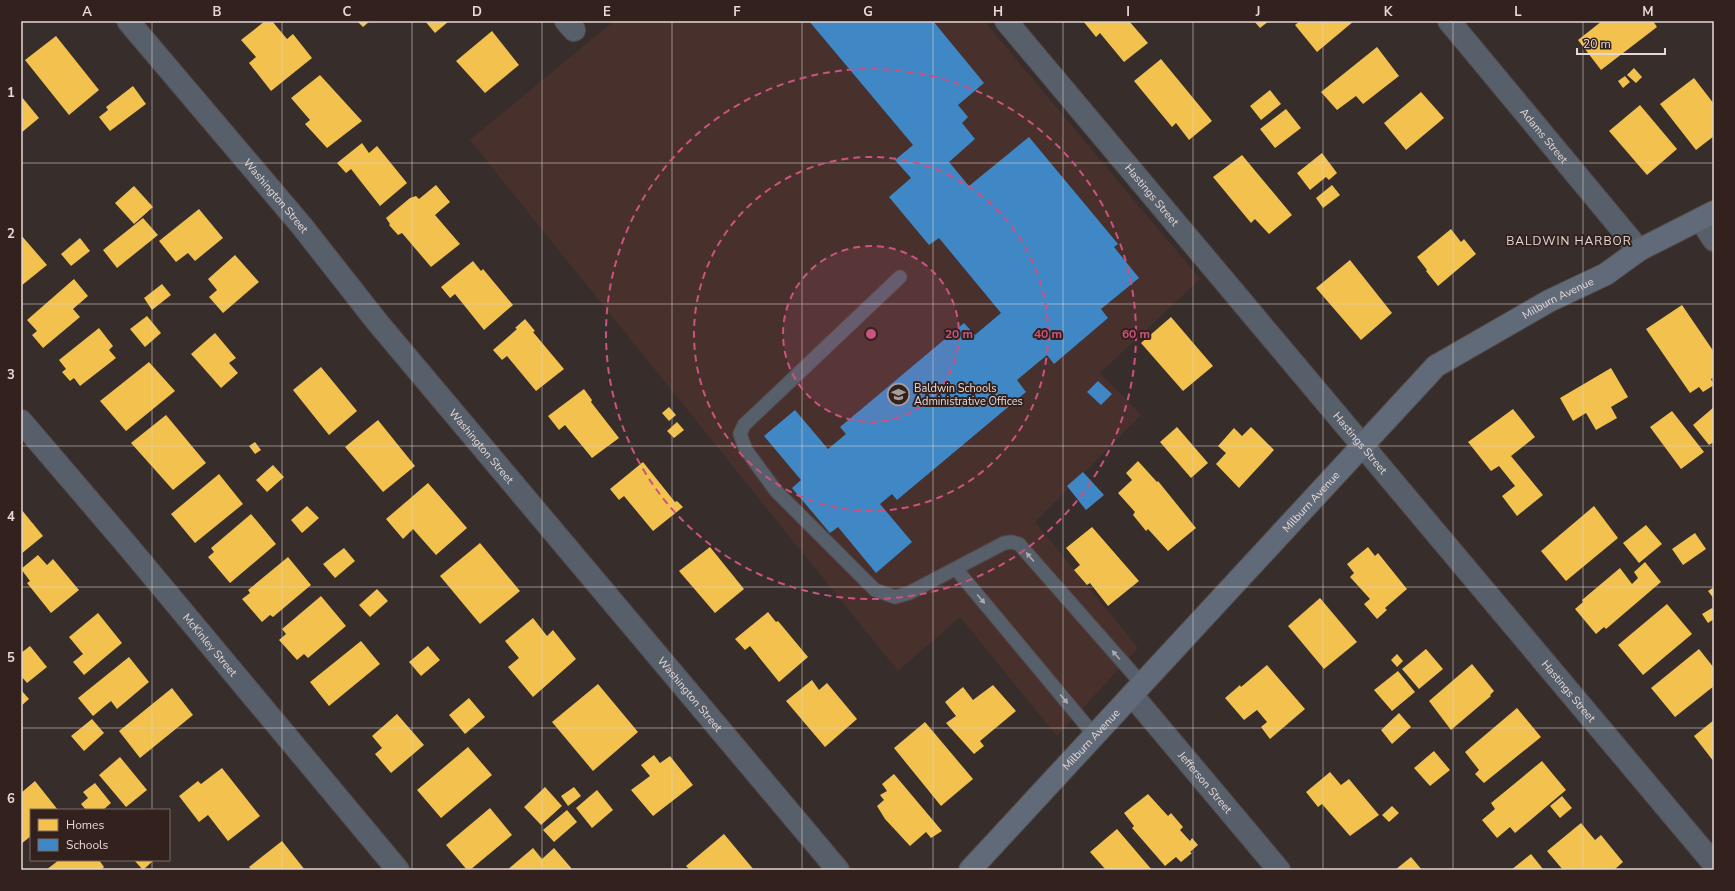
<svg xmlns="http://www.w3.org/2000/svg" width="1735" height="891" font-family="'Nunito Sans',sans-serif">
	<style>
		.built { fill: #48312d }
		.homes { fill: #f2c14e }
		.schools { fill: #3f88c5 }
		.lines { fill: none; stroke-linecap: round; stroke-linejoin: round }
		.service-casing { stroke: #524a48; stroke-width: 15 }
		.minor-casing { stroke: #524a48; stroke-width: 24 }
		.tertiary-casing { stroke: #524a48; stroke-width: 24 }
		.secondary-casing { stroke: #524a48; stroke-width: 24 }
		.service { stroke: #575f6b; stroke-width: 13 }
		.minor { stroke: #575f6b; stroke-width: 22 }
		.tertiary { stroke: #575f6b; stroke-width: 22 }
		.secondary { stroke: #606a78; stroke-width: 22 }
		.oneway { fill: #aca8ab }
		.grid { fill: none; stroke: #e5d8d6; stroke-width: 1; stroke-opacity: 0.55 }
		.ring { fill: none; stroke: #cc5280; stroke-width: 2; stroke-dasharray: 7 5 }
		.labels { text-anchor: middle; stroke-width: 4; stroke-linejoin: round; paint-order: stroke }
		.street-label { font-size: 11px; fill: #e5d8d6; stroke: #32211d }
		.poi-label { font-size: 11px; fill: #e5d8d6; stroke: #32211d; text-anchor: start }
		.neighbourhood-label { font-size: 12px; letter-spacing: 1px; fill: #e5d8d6; stroke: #32211d }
		.centre { fill: #cc5280; stroke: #32211d; stroke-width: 2 }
		.ring-label { font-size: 12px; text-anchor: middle; font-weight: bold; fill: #cc5280; stroke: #32211d; stroke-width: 4; stroke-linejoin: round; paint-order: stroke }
		.neatline { fill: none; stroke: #e5d8d6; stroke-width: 1.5 }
		.grid-label { font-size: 13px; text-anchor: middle; font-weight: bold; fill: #e5d8d6 }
	</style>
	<rect width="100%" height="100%" fill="#372e2c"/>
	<path class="built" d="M618 21H984L1200 279 1100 373 1141 415 1035 522 1138 648 1057 736 960 617 898 671 470 140 608 26Z"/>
	<g class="homes">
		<path d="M265 21H272L287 39 293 34 312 58 271 91 249 63 256 57 241 40Z"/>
		<path d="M357 21H370L363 27Z"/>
		<path d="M425 21H449L435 33Z"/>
		<path d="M1083 21H1129L1148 43 1124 62 1100 33 1096 37Z"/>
		<path d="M1254 21H1269L1260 28Z"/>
		<path d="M1300 21H1354L1317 52 1295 25Z"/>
		<path d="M1602 21H1653L1657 27 1601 70 1578 40Z"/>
		<path d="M492 31 519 65 485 93 456 61Z"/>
		<path d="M56 36 99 90 69 115 25 60Z"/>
		<path d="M1377 47 1399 76 1363 104 1356 96 1337 110 1321 92Z"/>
		<path d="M1161 59 1212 121 1189 140 1176 123 1172 127 1134 81Z"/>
		<path d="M1634 68 1642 77 1636 83 1627 75Z"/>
		<path d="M320 75 362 121 327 148 305 124 310 120 291 98Z"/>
		<path d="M1625 76 1630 82 1623 88 1618 81Z"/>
		<path d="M1694 78 1714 104V136L1696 150 1660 104Z"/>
		<path d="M133 86 146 104 110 131 99 117 108 110 106 107Z"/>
		<path d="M1270 90 1281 104 1261 120 1250 106Z"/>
		<path d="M1421 92 1444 118 1406 150 1384 123Z"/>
		<path d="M21 96 39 118 21 133Z"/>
		<path d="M1640 105 1677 149 1647 175 1609 131Z"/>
		<path d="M1286 109 1301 128 1275 148 1260 129Z"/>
		<path d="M362 143 369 153 377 146 407 183 380 206 351 169 346 173 337 163Z"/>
		<path d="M1322 153 1337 173 1329 180 1326 177 1310 190 1297 173Z"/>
		<path d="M1242 155 1292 215 1269 234 1255 219 1251 223 1213 177Z"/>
		<path d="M436 185 450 202 435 215 460 244 431 267 402 233 398 235 389 225 390 224 386 218 410 198 416 196 419 199Z"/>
		<path d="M1332 185 1340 195 1323 208 1316 198Z"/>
		<path d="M134 186 153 207 134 224 115 203Z"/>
		<path d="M199 209 223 238 195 261 188 253 176 262 159 241Z"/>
		<path d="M143 218 158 235 117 268 103 250Z"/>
		<path d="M1451 229 1461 242 1464 239 1476 254 1438 286 1426 271 1427 270 1417 257Z"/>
		<path d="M21 235 47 265 21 286Z"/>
		<path d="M80 238 90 251 71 266 61 254Z"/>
		<path d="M235 255 259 282 223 313 209 297 217 290 208 279Z"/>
		<path d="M1350 260 1392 313 1361 340 1316 288Z"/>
		<path d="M473 261 481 271 483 269 513 305 484 330 455 294 450 298 441 287Z"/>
		<path d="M74 279 88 296 73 309 80 317 43 348 32 335 37 331 27 320Z"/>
		<path d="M162 284 171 295 152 310 144 298Z"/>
		<path d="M1682 305 1714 352V377L1711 379 1714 385 1703 392 1699 387 1690 393 1646 329Z"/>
		<path d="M147 316 161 333 145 347 130 329Z"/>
		<path d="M1171 317 1213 366 1183 391 1141 343Z"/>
		<path d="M525 319 535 331 533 332 564 369 536 391 507 356 502 360 493 350 517 329 515 328Z"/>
		<path d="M99 328 113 346 109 350 116 358 80 386 74 378 70 381 62 372 66 369 59 360Z"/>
		<path d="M215 333 236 358 229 363 238 373 221 388 191 354Z"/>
		<path d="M149 362 175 391 126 431 100 401Z"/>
		<path d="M321 367 357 411 329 435 293 390Z"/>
		<path d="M1611 368 1628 397 1611 407 1617 418 1596 430 1586 413 1573 421 1560 398Z"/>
		<path d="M584 389 592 400 591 402 619 438 592 458 565 425 559 430 548 416Z"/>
		<path d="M669 407 676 415 669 421 662 413Z"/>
		<path d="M1714 407V442L1709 445 1693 425Z"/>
		<path d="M1513 409 1535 437 1511 456 1543 495 1517 516 1502 496 1515 486 1499 466 1491 471 1468 442Z"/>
		<path d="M1672 411 1704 452 1681 469 1650 427Z"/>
		<path d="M166 415 206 463 173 490 131 443Z"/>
		<path d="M378 420 415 466 383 492 345 447Z"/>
		<path d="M677 422 684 430 674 438 667 431Z"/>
		<path d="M1177 427 1208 463 1191 478 1160 442Z"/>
		<path d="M1251 427 1274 450 1239 488 1216 464 1226 453 1218 446 1234 428 1242 436Z"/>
		<path d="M255 442 261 450 255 454 249 446Z"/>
		<path d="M1138 461 1157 482 1158 481 1196 528 1168 551 1148 529 1146 531 1133 515 1135 512 1118 493 1132 480 1126 473Z"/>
		<path d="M643 462 675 502 677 501 683 507 653 531 624 496 619 500 610 489Z"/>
		<path d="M273 465 284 477 267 492 256 480Z"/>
		<path d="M219 474 243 504 195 543 171 514Z"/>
		<path d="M428 483 467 528 436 555 413 529 403 539 386 519Z"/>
		<path d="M307 506 319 518 302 533 291 520Z"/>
		<path d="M1594 506 1618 538 1566 581 1541 551Z"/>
		<path d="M21 509 43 536 21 554Z"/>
		<path d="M251 514 276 544 230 583 208 557 214 552 211 548Z"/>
		<path d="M1646 525 1662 544 1639 563 1623 543Z"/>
		<path d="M1092 527 1139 581 1108 606 1090 583 1087 585 1074 570 1080 565 1066 548Z"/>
		<path d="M1695 533 1706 549 1683 565 1672 549Z"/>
		<path d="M480 543 520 591 480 624 440 576Z"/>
		<path d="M710 547 744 589 715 613 679 571Z"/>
		<path d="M1368 547 1375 556 1378 553 1407 589 1385 608 1387 610 1377 619 1364 604 1370 599 1350 577 1354 573 1347 564Z"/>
		<path d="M344 548 355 561 335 578 323 564Z"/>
		<path d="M38 555 47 565 53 559 79 590 51 613 27 583 30 581 21 569Z"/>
		<path d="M288 557 311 585 273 617 270 615 262 622 242 599 250 593 248 590Z"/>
		<path d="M1645 562 1661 582 1606 629 1604 627 1596 634 1575 609 1583 602 1582 600 1620 568 1632 584 1638 578 1634 572Z"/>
		<path d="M1714 587V599L1708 591Z"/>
		<path d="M377 589 388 601 370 617 359 605Z"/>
		<path d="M321 596 346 626 308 658 304 654 297 660 279 640 286 634 282 629Z"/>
		<path d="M1320 598 1357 642 1324 669 1288 626Z"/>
		<path d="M1667 604 1692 634 1643 675 1618 645Z"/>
		<path d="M1712 608 1714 611V619L1708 623 1702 614Z"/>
		<path d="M768 612 776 622 778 621 808 657 779 682 750 646 745 650 735 639Z"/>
		<path d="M98 613 122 643 84 675 73 662 83 654 69 637Z"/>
		<path d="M533 618 547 636 553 630 576 659 533 697 508 667 519 658 505 641Z"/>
		<path d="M361 641 380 664 329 706 310 682Z"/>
		<path d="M30 646 47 667 27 683 21 676V653Z"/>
		<path d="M428 646 440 660 421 676 409 662Z"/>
		<path d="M1426 649 1443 669 1419 689 1402 669Z"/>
		<path d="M1699 649 1714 668V686L1675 717 1651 688Z"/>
		<path d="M1397 654 1403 661 1397 667 1391 660Z"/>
		<path d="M129 657 149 682 117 709 111 701 93 716 78 698Z"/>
		<path d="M1472 664 1494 691 1490 695 1491 696 1451 730 1429 701Z"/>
		<path d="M1267 665 1305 709 1270 739 1261 727 1267 722 1257 710 1244 720 1225 698 1240 685 1241 687Z"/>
		<path d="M1398 671 1415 692 1392 711 1374 690Z"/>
		<path d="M812 680 819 690 827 683 857 719 825 747 786 701Z"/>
		<path d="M598 684 638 732 593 771 552 722Z"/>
		<path d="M993 685 1016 711 980 741 984 746 974 754 946 723 956 716 945 702 963 687 973 700Z"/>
		<path d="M172 688 193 715 140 758 119 731Z"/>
		<path d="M21 690 29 699 21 706Z"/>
		<path d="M469 698 485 717 465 734 449 715Z"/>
		<path d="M1517 708 1541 737 1484 783 1475 774 1479 770 1465 752Z"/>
		<path d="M1399 713 1411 727 1392 744 1381 730Z"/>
		<path d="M397 714 424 745 391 773 375 754 382 748 372 736Z"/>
		<path d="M92 719 104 733 84 751 71 736Z"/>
		<path d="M1714 720V762L1694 736Z"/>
		<path d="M925 722 973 779 941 806 894 748Z"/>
		<path d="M468 747 492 775 441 818 417 790Z"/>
		<path d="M1434 751 1450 770 1430 786 1414 768Z"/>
		<path d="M654 755 660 763 670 756 693 785 653 816 631 790 650 776 641 765Z"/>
		<path d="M120 757 147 790 126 807 99 775Z"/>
		<path d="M1542 761 1566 790 1515 833 1510 827 1497 838 1482 820 1495 809 1491 803Z"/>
		<path d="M222 768 260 816 228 841 208 815 199 822 179 796 198 781 201 784Z"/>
		<path d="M1330 772 1341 785 1349 779 1379 815 1350 836 1322 804 1318 807 1306 792Z"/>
		<path d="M894 774 942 831 931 838 926 832 910 846 885 819 877 806 884 800 880 795 887 791 882 784Z"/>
		<path d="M35 781 58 810H31V836L21 844V793Z"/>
		<path d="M95 783 111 803 103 810H86L81 804 88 798 83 792Z"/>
		<path d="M545 787 562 806 541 825 524 807Z"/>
		<path d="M574 787 581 796 568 806 561 796Z"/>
		<path d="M597 790 613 810 592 828 576 808Z"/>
		<path d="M1148 794 1168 816 1171 813 1183 827 1180 830 1190 841 1192 838 1198 845 1190 852 1192 853 1181 862 1176 857 1165 866 1132 828 1134 826 1124 813Z"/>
		<path d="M1562 796 1572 808 1560 818 1550 806Z"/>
		<path d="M1392 806 1399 813 1389 822 1382 815Z"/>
		<path d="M490 808 512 835 470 870H467L446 845Z"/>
		<path d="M567 810 577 822 554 842 543 830Z"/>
		<path d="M1581 823 1595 840 1601 835 1623 862 1614 870H1563L1547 851Z"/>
		<path d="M1117 829 1152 870H1106L1090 852Z"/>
		<path d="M724 834 754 870H690L686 866Z"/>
		<path d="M282 841 305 870H252L249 867Z"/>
		<path d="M533 848 542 859 554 848 572 869 570 870H507Z"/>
		<path d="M1531 854 1543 869 1511 870Z"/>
		<path d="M1411 857 1422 870H1395Z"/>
		<path d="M59 860H99L104 867 101 870H46Z"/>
		<path d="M134 860H154L143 870Z"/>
	</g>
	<g class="schools">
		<path d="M809 21H933L984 83 958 105 968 117 962 123 975 139 949 162 969 186 1029 137 1118 244 1114 247 1139 278 1101 309 1108 318 1054 364 1047 355 1017 380 1026 392 897 500 892 494 880 504 912 542 876 573 838 527 830 533 792 488 801 480 764 436 795 410 828 449 846 434 840 427 964 323 975 335 1001 313 939 238 929 245 889 197 911 178 895 160 913 145Z"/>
		<path d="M1098 381 1112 394 1101 405 1087 392Z"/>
		<path d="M1083 472 1104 495 1086 510 1067 486Z"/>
	</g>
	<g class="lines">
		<defs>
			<g id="service">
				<path d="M900 277 744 425 740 434 746 450 776 491 875 590 895 597 909 593 1004 543 1012 542 1019 544 1142 684"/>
				<path d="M956 569 1095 736"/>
			</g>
			<g id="minor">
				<path id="s1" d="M128 21 301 225 378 323 838 870"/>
				<path d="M566 21 574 30"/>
				<path id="s2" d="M1006 21 1714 864"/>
				<path id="s3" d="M1449 21 1639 250"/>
				<path id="s4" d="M21 421 127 545 398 870"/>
				<path id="s5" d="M1132 695 1279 870"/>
			</g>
			<path id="tertiary" d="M1700 219 1714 240"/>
			<g id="secondary">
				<path id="s6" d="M970 870 1436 366 1549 301 1606 274 1639 250 1714 212"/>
			</g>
		</defs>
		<use href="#service" class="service-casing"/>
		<use href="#minor" class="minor-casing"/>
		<use href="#tertiary" class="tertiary-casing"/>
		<use href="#secondary" class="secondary-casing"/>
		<use href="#service" class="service"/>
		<use href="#minor" class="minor"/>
		<use href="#tertiary" class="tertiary"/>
		<use href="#secondary" class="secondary"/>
	</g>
	<defs><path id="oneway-solid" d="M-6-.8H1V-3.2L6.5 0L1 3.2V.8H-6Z"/></defs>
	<g class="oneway">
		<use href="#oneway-solid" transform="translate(1030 557) rotate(-131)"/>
		<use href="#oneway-solid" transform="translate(981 599) rotate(50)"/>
		<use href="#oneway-solid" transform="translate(1116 655) rotate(-131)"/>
		<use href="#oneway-solid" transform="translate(1064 699) rotate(50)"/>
	</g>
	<path class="grid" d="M152 21V810M282 21V870M412 21V870M542 21V870M672 21V870M802 21V870M933 21V870M1063 21V870M1193 21V870M1323 21V870M1453 21V870M1583 21V870M21 163H1714M21 304H1714M21 446H1714M21 587H1714M21 728H1714M152 860V870"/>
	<circle cx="871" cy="334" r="88" fill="#cc5280" fill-opacity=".12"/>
	<g class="ring">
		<circle cx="871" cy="334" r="88"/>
		<circle cx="871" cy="334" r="177"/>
		<circle cx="871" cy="334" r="265"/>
	</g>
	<defs>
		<symbol id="school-ring" viewBox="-11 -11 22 22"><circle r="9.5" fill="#32211d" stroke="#a89c9a" stroke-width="1.5"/><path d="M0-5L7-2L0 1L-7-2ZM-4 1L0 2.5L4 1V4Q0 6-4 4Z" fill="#a89c9a"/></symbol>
	</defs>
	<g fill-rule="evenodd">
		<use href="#school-ring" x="886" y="382" width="25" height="25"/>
	</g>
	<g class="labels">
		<g class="street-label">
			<text dy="4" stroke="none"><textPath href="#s3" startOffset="149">Adams Street</textPath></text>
			<text dy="4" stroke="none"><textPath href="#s2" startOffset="227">Hastings Street</textPath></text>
			<text dy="4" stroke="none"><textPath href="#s1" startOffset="229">Washington Street</textPath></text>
			<text dy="4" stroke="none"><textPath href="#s6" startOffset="826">Milburn Avenue</textPath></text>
			<text dy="4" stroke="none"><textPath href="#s2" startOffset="551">Hastings Street</textPath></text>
			<text dy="4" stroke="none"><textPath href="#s1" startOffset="553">Washington Street</textPath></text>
			<text dy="4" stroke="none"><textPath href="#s6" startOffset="502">Milburn Avenue</textPath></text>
			<text dy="4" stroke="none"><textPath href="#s4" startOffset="293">McKinley Street</textPath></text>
			<text dy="4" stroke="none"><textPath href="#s2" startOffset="875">Hastings Street</textPath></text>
			<text dy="4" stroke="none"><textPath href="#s1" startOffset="877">Washington Street</textPath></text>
			<text dy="4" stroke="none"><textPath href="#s6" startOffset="178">Milburn Avenue</textPath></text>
			<text dy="4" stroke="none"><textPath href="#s5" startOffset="114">Jefferson Street</textPath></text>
		</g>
		<g class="poi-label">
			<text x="914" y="392">Baldwin Schools<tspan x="914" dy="13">Administrative Offices</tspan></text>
		</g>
		<g class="neighbourhood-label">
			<text x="1569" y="245">BALDWIN HARBOR</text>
		</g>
	</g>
	<circle cx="871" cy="334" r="6" class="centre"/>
	<g class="ring-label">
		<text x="959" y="338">20 m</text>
		<text x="1048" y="338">40 m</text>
		<text x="1136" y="338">60 m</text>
	</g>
	<rect width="1735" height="891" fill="none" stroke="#32211d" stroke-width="44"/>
	<rect x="30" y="809" width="140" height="52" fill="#32211d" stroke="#7a6a67"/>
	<rect x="38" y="819" width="20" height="12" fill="#f2c14e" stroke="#7a6a67"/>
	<text x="66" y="829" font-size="12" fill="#e5d8d6">Homes</text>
	<rect x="38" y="839" width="20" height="12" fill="#3f88c5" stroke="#7a6a67"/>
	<text x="66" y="849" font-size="12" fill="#e5d8d6">Schools</text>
	<path d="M1577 48v6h88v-6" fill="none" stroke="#e5d8d6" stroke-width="2"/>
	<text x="1583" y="48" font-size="12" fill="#e5d8d6" stroke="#32211d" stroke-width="3" paint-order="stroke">20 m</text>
	<rect x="22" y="22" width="1691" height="847" class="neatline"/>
	<g class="grid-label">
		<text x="87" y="16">A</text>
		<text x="217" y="16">B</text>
		<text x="347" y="16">C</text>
		<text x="477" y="16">D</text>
		<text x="607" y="16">E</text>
		<text x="737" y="16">F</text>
		<text x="868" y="16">G</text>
		<text x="998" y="16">H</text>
		<text x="1128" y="16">I</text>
		<text x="1258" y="16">J</text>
		<text x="1388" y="16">K</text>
		<text x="1518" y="16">L</text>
		<text x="1648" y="16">M</text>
		<text x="11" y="97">1</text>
		<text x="11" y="238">2</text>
		<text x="11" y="379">3</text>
		<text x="11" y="521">4</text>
		<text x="11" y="662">5</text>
		<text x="11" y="803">6</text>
	</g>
</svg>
